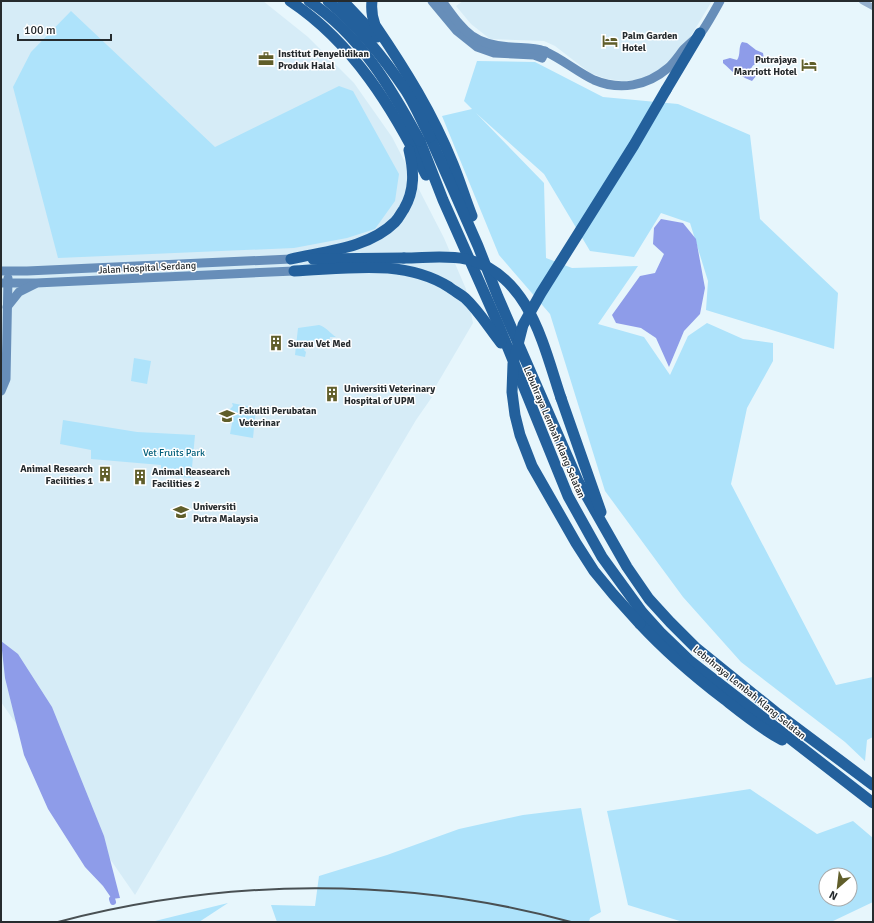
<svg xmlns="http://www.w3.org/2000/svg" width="874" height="923" font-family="Signika,sans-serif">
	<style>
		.built { fill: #d6ecf7 }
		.green { fill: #aee3fb; fill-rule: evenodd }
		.water { fill: #8e9ce9 }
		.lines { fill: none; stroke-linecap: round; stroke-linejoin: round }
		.canal { stroke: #8e9ce9; stroke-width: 6 }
		.street { stroke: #95b0cd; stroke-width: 6 }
		.secondary { stroke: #678eb9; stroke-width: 9 }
		.highway { stroke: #23609c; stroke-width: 11 }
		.rail { stroke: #495053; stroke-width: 2 }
		.highway-bridge { stroke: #23609c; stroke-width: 11 }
		.labels { text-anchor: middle; stroke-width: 3; stroke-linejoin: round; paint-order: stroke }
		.poi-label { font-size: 10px; font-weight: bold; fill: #262b2e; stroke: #fff; text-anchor: start }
		.street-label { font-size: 10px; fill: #262b2e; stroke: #fff }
		.park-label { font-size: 10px; fill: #005e7a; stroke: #fff }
	</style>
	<rect width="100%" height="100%" fill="#e7f6fc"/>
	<g class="built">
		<path d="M1 1H263L308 37 354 83 392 137 444 238 466 289 473 323 430 396 432 397 416 420 135 895 1 702Z"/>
		<path d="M463 1H712L689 39 678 52 661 68 651 75 638 80 623 81 607 79 590 73 555 46 544 41 490 39 471 24 456 6Z"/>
	</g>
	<g class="green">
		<path d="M71 11 215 147 339 86 353 91 399 174 395 201 375 229 347 238 294 248 58 258 13 87 31 52Z"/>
		<path d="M477 61 535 62 603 97 678 104 750 135 760 219 838 293 834 349 706 310 708 281 690 223 661 213 634 257 590 251 544 174 476 113 544 183 546 258 572 268 638 266 598 324 644 337 670 375 688 336 707 323 743 339 773 343V361L747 408 731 484 836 685 873 677V737L867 740 865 761 845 742 741 662 683 597 605 491 550 314 499 255 442 116 472 109 464 101Z"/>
		<path d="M319 325C325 326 331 334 336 337H330L329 344 316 342 304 350 306 352 305 357 295 355 298 328Z"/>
		<path d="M134 358 151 361 147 384 131 381Z"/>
		<path d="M232 403 256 408 253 438 230 434 233 418 228 416V411L233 406Z"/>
		<path d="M63 420 137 432 195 435 191 478 161 475V465L91 459V450L60 444Z"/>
		<path d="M750 789 817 834 853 821 873 838V902L831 922H683L628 905 607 811ZM826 875H850V899H826Z"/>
		<path d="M581 808 601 912 590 918 589 922H277L271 905 315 906 319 876 387 855 459 829 523 815Z"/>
		<path d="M228 903 199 922H151Z"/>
	</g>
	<g class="water">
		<path d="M742 42 747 43 756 50 763 53 764 59 761 63C756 63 753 64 751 69L754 71 756 76 752 81 745 78 737 72 734 73C733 72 724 64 723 63V60L730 58 737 60C741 55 738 47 742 42Z"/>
		<path d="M661 219 683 223 696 239 705 288 700 314 684 331 669 367 656 338 641 328 616 323 612 315 640 276 655 273 664 254 653 244 654 228Z"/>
		<path d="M1 641 18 654 52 707 104 836 120 898 112 899 103 886 85 867 48 809 24 755 5 678Z"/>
	</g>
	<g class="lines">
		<path class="canal" d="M112 899 113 902"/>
		<path class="street" d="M862 1 873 7"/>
		<g class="secondary">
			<path d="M432 1 457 31 477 47 494 53 534 55 542 58 545 51"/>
			<path d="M442 1C464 31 472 45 511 47 522 48 534 47 544 51 561 58 577 72 594 80 620 91 647 86 668 68 674 63 679 55 684 49 690 43 698 37 703 30 709 21 715 10 720 1"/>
			<path d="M1 271H27L291 259"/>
			<path d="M1 283H36L294 271"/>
			<path d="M7 307 19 292 35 284"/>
			<path d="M1 391 6 379 8 278"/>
		</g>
		<g class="highway">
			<path d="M290 1C353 43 393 108 426 175"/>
			<path d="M343 1 377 37"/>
			<path d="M372 1C371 10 372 17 375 25 405 69 433 114 453 164 460 181 465 198 472 216"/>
			<path d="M666 90 700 33"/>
			<path d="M430 137 478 246 498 297 578 481 627 567 649 599 670 622 695 647 778 714 873 785"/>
			<path d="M420 141 443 200 499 326 568 496 602 557 642 612 660 632 689 660 873 803"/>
			<path d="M291 259C326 251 369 248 395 222 399 218 401 213 404 209 415 190 414 171 409 150"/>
			<path d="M313 259 404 258"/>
			<path d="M294 271C346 269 403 258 449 287 454 291 460 294 465 298 479 311 489 328 501 343"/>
			<path d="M561 398 601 512"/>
			<path d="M640 624C666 652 694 676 724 699 743 714 760 728 782 740"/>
		</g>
		<path class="rail" d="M58 922C225 878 404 876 571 922"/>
		<g class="highway-bridge">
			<path d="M309 1C361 36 391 88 420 141"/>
			<path d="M328 1C359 27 384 58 406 91 415 105 422 122 430 137"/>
			<path d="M404 258C424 258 446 255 466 259 529 274 543 344 561 398"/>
			<path d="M640 624 613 594 594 571 576 543 532 466 520 435 515 415 512 392 513 364 523 325 541 293 634 145 666 90"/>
		</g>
	</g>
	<defs>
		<symbol id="hotel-bare" viewBox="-9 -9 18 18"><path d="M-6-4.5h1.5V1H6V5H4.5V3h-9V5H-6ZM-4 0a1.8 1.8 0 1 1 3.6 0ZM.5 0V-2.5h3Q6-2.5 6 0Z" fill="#605e2a" stroke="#fff" stroke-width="2.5" paint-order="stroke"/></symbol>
		<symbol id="office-bare" viewBox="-9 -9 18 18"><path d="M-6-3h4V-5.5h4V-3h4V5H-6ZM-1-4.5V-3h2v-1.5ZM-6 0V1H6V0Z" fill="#605e2a" stroke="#fff" stroke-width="2.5" paint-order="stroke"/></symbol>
		<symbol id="building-bare" viewBox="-9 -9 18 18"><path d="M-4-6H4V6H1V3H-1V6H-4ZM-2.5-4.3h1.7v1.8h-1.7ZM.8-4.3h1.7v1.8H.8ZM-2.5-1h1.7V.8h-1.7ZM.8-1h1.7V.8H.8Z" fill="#605e2a" stroke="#fff" stroke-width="2.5" paint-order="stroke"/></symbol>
		<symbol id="university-bare" viewBox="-9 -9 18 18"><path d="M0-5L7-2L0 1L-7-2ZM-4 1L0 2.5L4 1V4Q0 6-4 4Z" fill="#605e2a" stroke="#fff" stroke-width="2.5" paint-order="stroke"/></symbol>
	</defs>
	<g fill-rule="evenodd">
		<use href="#hotel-bare" x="599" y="30" width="22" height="22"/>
		<use href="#office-bare" x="255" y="48" width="22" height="22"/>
		<use href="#hotel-bare" x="798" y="54" width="22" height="22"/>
		<use href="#building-bare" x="265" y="332" width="22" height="22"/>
		<use href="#building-bare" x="321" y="383" width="22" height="22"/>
		<use href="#university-bare" x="216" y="405" width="22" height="22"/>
		<use href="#building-bare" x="94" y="463" width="22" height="22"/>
		<use href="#building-bare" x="129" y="466" width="22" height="22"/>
		<use href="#university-bare" x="170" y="501" width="22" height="22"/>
	</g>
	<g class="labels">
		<g class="poi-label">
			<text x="622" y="39">Palm Garden<tspan x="622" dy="12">Hotel</tspan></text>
			<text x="278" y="57">Institut Penyelidikan<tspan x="278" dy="12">Produk Halal</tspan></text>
			<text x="797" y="63" text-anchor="end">Putrajaya<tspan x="797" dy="12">Marriott Hotel</tspan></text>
			<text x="288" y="347">Surau Vet Med</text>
			<text x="344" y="392">Universiti Veterinary<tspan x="344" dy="12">Hospital of UPM</tspan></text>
			<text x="239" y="414">Fakulti Perubatan<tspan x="239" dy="12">Veterinar</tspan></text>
			<text x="93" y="472" text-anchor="end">Animal Research<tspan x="93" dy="12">Facilities 1</tspan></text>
			<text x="152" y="475">Animal Reasearch<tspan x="152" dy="12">Facilities 2</tspan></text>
			<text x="193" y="510">Universiti<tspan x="193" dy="12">Putra Malaysia</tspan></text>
		</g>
		<g class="street-label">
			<text transform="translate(147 267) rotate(-3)" y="4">Jalan Hospital Serdang</text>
			<text transform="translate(555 432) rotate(67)" y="4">Lebuhraya Lembah Klang Selatan</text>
			<text transform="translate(750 692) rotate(39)" y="4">Lebuhraya Lembah Klang Selatan</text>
		</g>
		<g class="park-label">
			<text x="174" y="456">Vet Fruits Park</text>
		</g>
	</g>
	<rect width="874" height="923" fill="none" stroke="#262b2e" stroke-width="4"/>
	<g transform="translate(838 887) rotate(208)"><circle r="19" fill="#ffffff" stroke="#a8aaab"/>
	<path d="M0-3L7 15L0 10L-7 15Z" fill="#605e2a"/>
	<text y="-6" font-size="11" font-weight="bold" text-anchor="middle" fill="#262b2e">N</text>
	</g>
	<path d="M18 34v6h93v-6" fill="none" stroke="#262b2e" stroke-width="2"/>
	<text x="24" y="34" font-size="12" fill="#262b2e" stroke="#ffffff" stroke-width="3" paint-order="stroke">100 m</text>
</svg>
